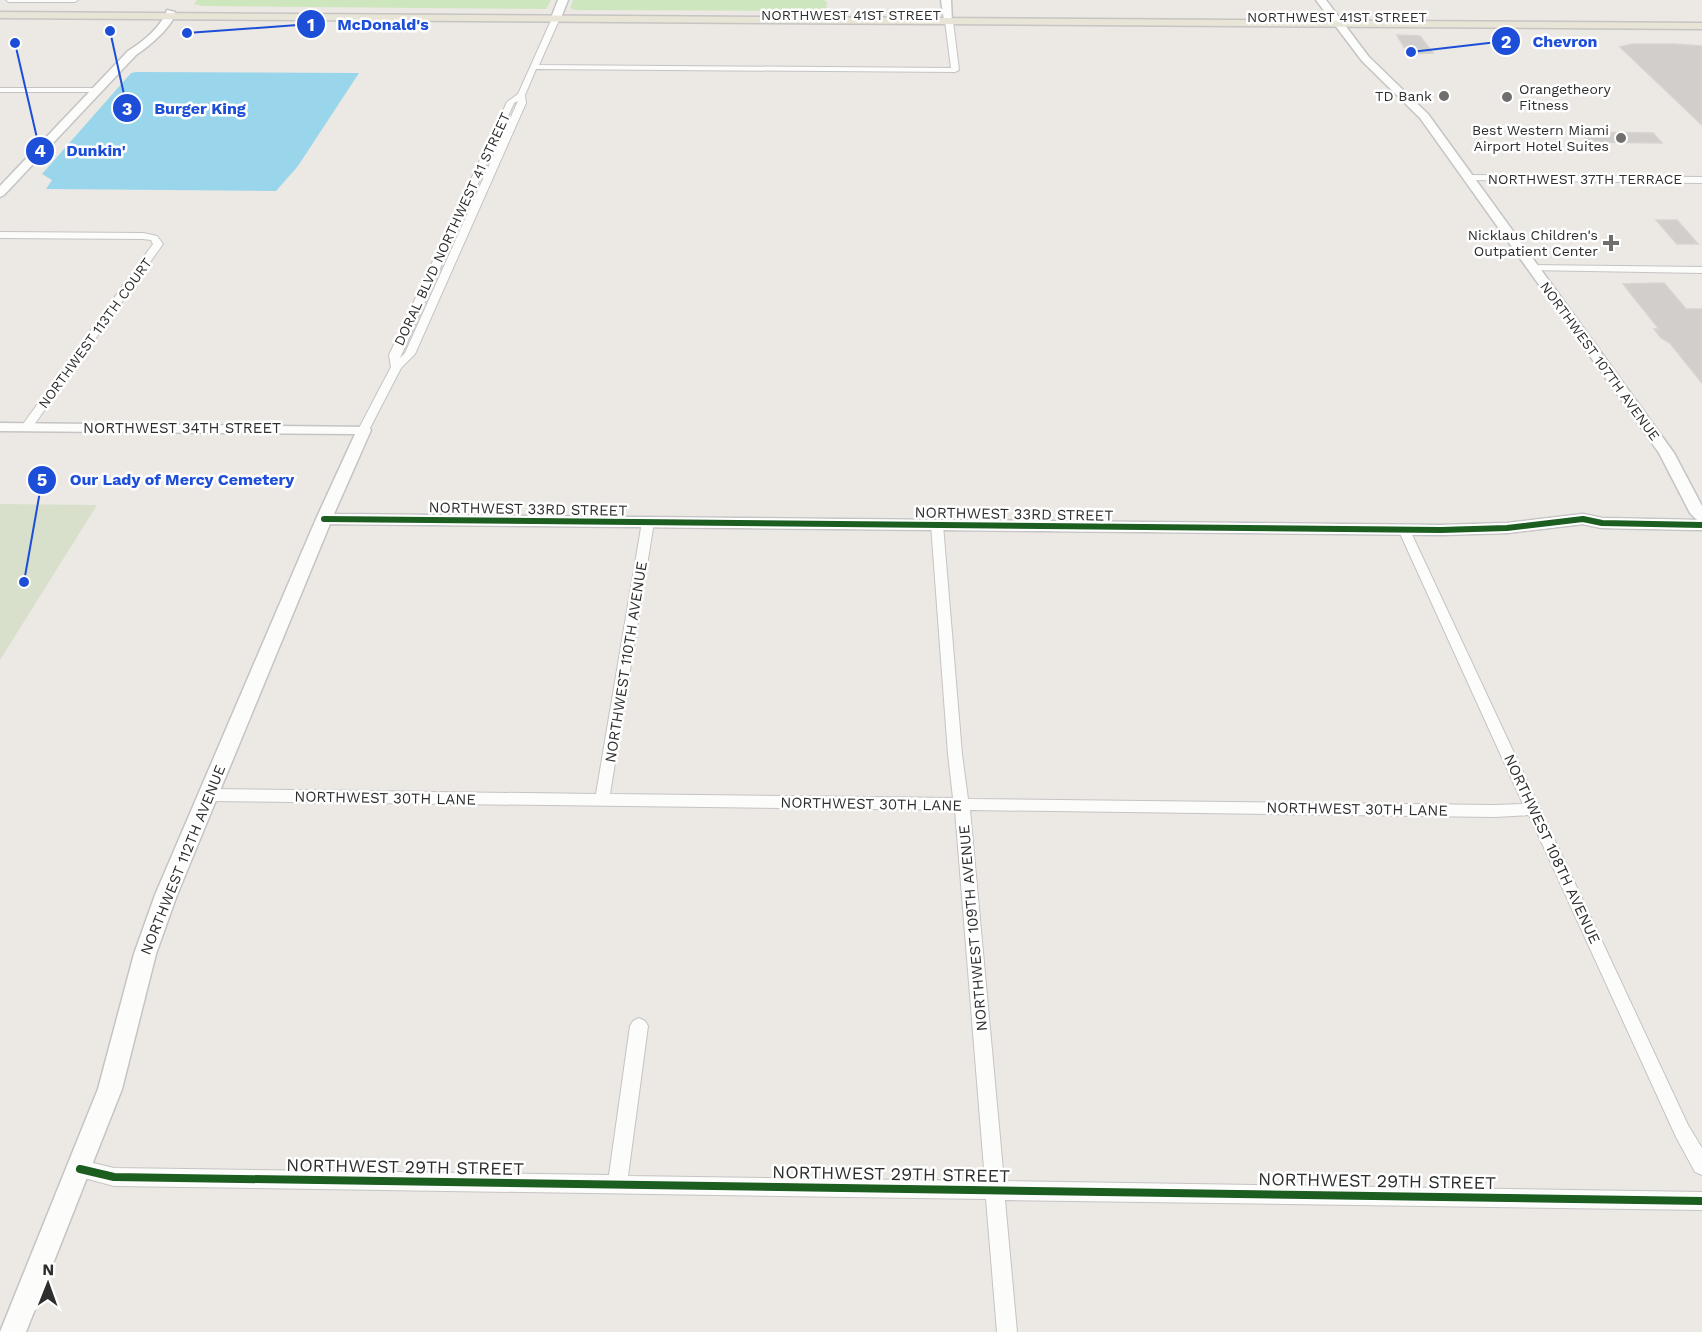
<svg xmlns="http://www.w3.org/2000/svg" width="1702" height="1332" font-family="'Work Sans',sans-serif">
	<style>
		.green { fill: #cee6be }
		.cemetery { fill: #d8e0cc }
		.water { fill: #99d6ec }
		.building { fill: #d1cecb; stroke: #d7d4d0; stroke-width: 1.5 }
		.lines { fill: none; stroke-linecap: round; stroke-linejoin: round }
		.street-casing { stroke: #c5c4c5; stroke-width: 2 }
		.secondary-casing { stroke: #c5c4c5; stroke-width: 3 }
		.primary-casing { stroke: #c6c5c4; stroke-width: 3 }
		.street { fill: #fcfcfb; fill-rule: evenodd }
		.secondary { fill: #fcfcfb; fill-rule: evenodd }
		.primary { fill: #e8e4d6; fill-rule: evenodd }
		.cycleway-far1-casing { stroke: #fff; stroke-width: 10 }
		.cycleway-casing { stroke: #fff; stroke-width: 11 }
		.cycleway-far1 { stroke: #1b5e20; stroke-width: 6 }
		.cycleway { stroke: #1b5e20; stroke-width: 8 }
		.poi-dot { fill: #706f6e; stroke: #fff; stroke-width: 2 }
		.labels { text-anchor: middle; stroke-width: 5; stroke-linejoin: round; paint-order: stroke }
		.far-street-label { font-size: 14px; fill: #2e2e2e; stroke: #fff }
		.far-poi-label { font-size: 14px; fill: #2e2e2e; stroke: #fff; text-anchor: end }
		.street-label { font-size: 15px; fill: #2e2e2e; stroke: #fff }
		.near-street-label { font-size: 18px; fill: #2e2e2e; stroke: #fff }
		.leader { fill: none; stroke: #1d4ed8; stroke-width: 2 }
		.callout-dot { fill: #1d4ed8; stroke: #fff; stroke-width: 2 }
		.mark-label { font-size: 18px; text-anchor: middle; font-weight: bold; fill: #fff }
		.callout-label { font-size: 16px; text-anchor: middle; font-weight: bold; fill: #1d4ed8; stroke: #fff; stroke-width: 5; stroke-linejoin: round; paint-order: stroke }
	</style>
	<rect width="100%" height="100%" fill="#ece8e4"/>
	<g class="green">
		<path d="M197 0H551L546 9 203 6 194 4Z"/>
		<path d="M573 0H824L827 2 826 9 818 11 575 10 570 8Z"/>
	</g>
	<path class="cemetery" d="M0 504 97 505 0 660Z"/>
	<path class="water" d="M136 72 359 73 298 166 276 191 46 189 52 180 42 174 131 73Z"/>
	<g class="building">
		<path d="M1397 35 1420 36 1433 53 1408 54Z"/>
		<path d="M1633 44H1673L1702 46V125L1620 47Z"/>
		<path d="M1580 132 1653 133 1662 143 1588 142Z"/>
		<path d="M1656 220H1677L1698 244H1677Z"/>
		<path d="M1664 283 1686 309H1702V383L1670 343 1661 338 1654 329H1659L1623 284Z"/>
	</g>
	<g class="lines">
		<defs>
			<g id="street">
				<path d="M6 0H78L75 2H9Z"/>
				<path d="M553 16 560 18 539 65 951 68 945 21 949 19 953 21 959 70 955 72 536 69 525 95 526 103 415 354 401 368 368 432H360L358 430 391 367 389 355 507 102 518 94ZM518 101 405 353 400 358 514 103Z"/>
				<path d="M0 88H97L101 90 97 92H0Z"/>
				<path d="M1468 175 1702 177V183L1465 180V176Z"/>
				<path d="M0 232 143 233 157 236 163 244 31 429 27 430 21 427 153 244 151 240 143 239 0 238Z"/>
				<path d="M1533 265 1702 267V273L1530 270V266Z"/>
				<path d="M648 518 654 522 610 794 953 798 948 754 931 525 937 521 943 525 962 754 968 799 1495 805 1523 804 1398 529 1400 526H1408L1688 1125 1702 1148V1175L1695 1172 1676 1137 1529 815 1495 817 970 810 1004 1181 1702 1192V1210L1005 1200 1017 1332H997L986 1199 114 1186 73 1175 71 1169 73 1163 80 1160 114 1168 609 1175 630 1026 633 1021 639 1018 645 1021 648 1026 628 1176 985 1181 955 810 208 801 203 799 201 795 203 791 208 789 596 794 642 522Z"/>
			</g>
			<g id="secondary">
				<path d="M558 0H568L561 18 556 21 551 18Z"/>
				<path d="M941 0H951L952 23 944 21Z"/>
				<path d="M1316 0H1326L1369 57 1428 114 1674 453 1702 506V530L1602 528 1583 524 1507 533 1441 535 330 524 177 895 156 954 122 1089 26 1332H0L98 1089 134 954 155 895 316 519 355 434 0 431V423L369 427 371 430 334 514 1441 525 1507 523 1583 514 1602 518 1697 520 1690 513 1659 453 1420 118 1362 61Z"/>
				<path d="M167 10 175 12C175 25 147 48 136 55L4 195 0 197V186L128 51C143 42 162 26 167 10Z"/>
			</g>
			<path id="primary" d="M0 12 1702 23V29L0 18Z"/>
		</defs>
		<use href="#street" class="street-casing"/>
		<use href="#secondary" class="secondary-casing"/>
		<use href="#primary" class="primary-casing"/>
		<use href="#street" class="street"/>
		<use href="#secondary" class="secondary"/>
		<use href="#primary" class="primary"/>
		<defs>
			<path id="cycleway-far1" d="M324 519 1441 530 1507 528 1583 519 1602 523 1702 525"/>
			<path id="cycleway" d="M80 1169 114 1177 1702 1201"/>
		</defs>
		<use href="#cycleway-far1" class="cycleway-far1-casing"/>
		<use href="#cycleway" class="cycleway-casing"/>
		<use href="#cycleway-far1" class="cycleway-far1"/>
		<use href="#cycleway" class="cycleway"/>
	</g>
	<g class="poi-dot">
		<circle cx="1444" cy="96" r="6"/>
		<circle cx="1507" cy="97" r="6"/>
		<circle cx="1621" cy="138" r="6"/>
		<path d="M1608 234h6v6h6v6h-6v6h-6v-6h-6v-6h6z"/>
	</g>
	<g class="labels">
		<g class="far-street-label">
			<text x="851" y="20">NORTHWEST 41ST STREET</text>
			<text x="1337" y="22">NORTHWEST 41ST STREET</text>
			<text x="1585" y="184">NORTHWEST 37TH TERRACE</text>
			<text transform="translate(452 229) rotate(-65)" y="5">DORAL BLVD NORTHWEST 41 STREET</text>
			<text transform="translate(95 333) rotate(-54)" y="5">NORTHWEST 113TH COURT</text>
			<text transform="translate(1600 361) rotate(54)" y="5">NORTHWEST 107TH AVENUE</text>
		</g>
		<g class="far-poi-label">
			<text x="1519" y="94" text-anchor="start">Orangetheory<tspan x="1519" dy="16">Fitness</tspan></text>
			<text x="1432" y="101">TD Bank</text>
			<text x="1609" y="135">Best Western Miami<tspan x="1609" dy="16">Airport Hotel Suites</tspan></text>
			<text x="1598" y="240">Nicklaus Children's<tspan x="1598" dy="16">Outpatient Center</tspan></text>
		</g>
		<g class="street-label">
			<text x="182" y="433">NORTHWEST 34TH STREET</text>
			<text transform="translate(528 509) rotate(1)" y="5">NORTHWEST 33RD STREET</text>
			<text transform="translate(1014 514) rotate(1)" y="5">NORTHWEST 33RD STREET</text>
			<text transform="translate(626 662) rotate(-81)" y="5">NORTHWEST 110TH AVENUE</text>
			<text transform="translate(385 798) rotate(1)" y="5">NORTHWEST 30TH LANE</text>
			<text transform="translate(871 804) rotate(1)" y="5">NORTHWEST 30TH LANE</text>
			<text transform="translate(1357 809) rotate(1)" y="5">NORTHWEST 30TH LANE</text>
			<text transform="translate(1552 849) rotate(65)" y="5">NORTHWEST 108TH AVENUE</text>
			<text transform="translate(183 860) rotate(-68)" y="5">NORTHWEST 112TH AVENUE</text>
			<text transform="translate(973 928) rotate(-95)" y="5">NORTHWEST 109TH AVENUE</text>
		</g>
		<g class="near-street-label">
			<text transform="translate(405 1167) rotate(1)" y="6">NORTHWEST 29TH STREET</text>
			<text transform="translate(891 1174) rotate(1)" y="6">NORTHWEST 29TH STREET</text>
			<text transform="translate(1377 1181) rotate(1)" y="6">NORTHWEST 29TH STREET</text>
		</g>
	</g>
	<path class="leader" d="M187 33L311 24M1411 52L1506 41M110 31L127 108M15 43L40 151M24 582L42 480"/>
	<g class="callout-dot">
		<circle cx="187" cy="33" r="6"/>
		<circle cx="1411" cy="52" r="6"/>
		<circle cx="110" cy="31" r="6"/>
		<circle cx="15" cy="43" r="6"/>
		<circle cx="24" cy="582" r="6"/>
		<circle cx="311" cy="24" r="15"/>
		<circle cx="1506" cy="41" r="15"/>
		<circle cx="127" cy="108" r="15"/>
		<circle cx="40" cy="151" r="15"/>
		<circle cx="42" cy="480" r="15"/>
	</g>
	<g class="mark-label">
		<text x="311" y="31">1</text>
		<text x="1506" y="48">2</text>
		<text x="127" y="115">3</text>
		<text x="40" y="157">4</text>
		<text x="42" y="486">5</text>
	</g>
	<g class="callout-label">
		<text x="383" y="30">McDonald's</text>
		<text x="1565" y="47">Chevron</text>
		<text x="200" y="114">Burger King</text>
		<text x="96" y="156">Dunkin'</text>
		<text x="182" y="485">Our Lady of Mercy Cemetery</text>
	</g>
	<g transform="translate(48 1284) rotate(1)" stroke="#ffffff" stroke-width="4.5" paint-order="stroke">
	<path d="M0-4.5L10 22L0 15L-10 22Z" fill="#2e2e2e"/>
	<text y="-9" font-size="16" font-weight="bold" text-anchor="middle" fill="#2e2e2e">N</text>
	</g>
</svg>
